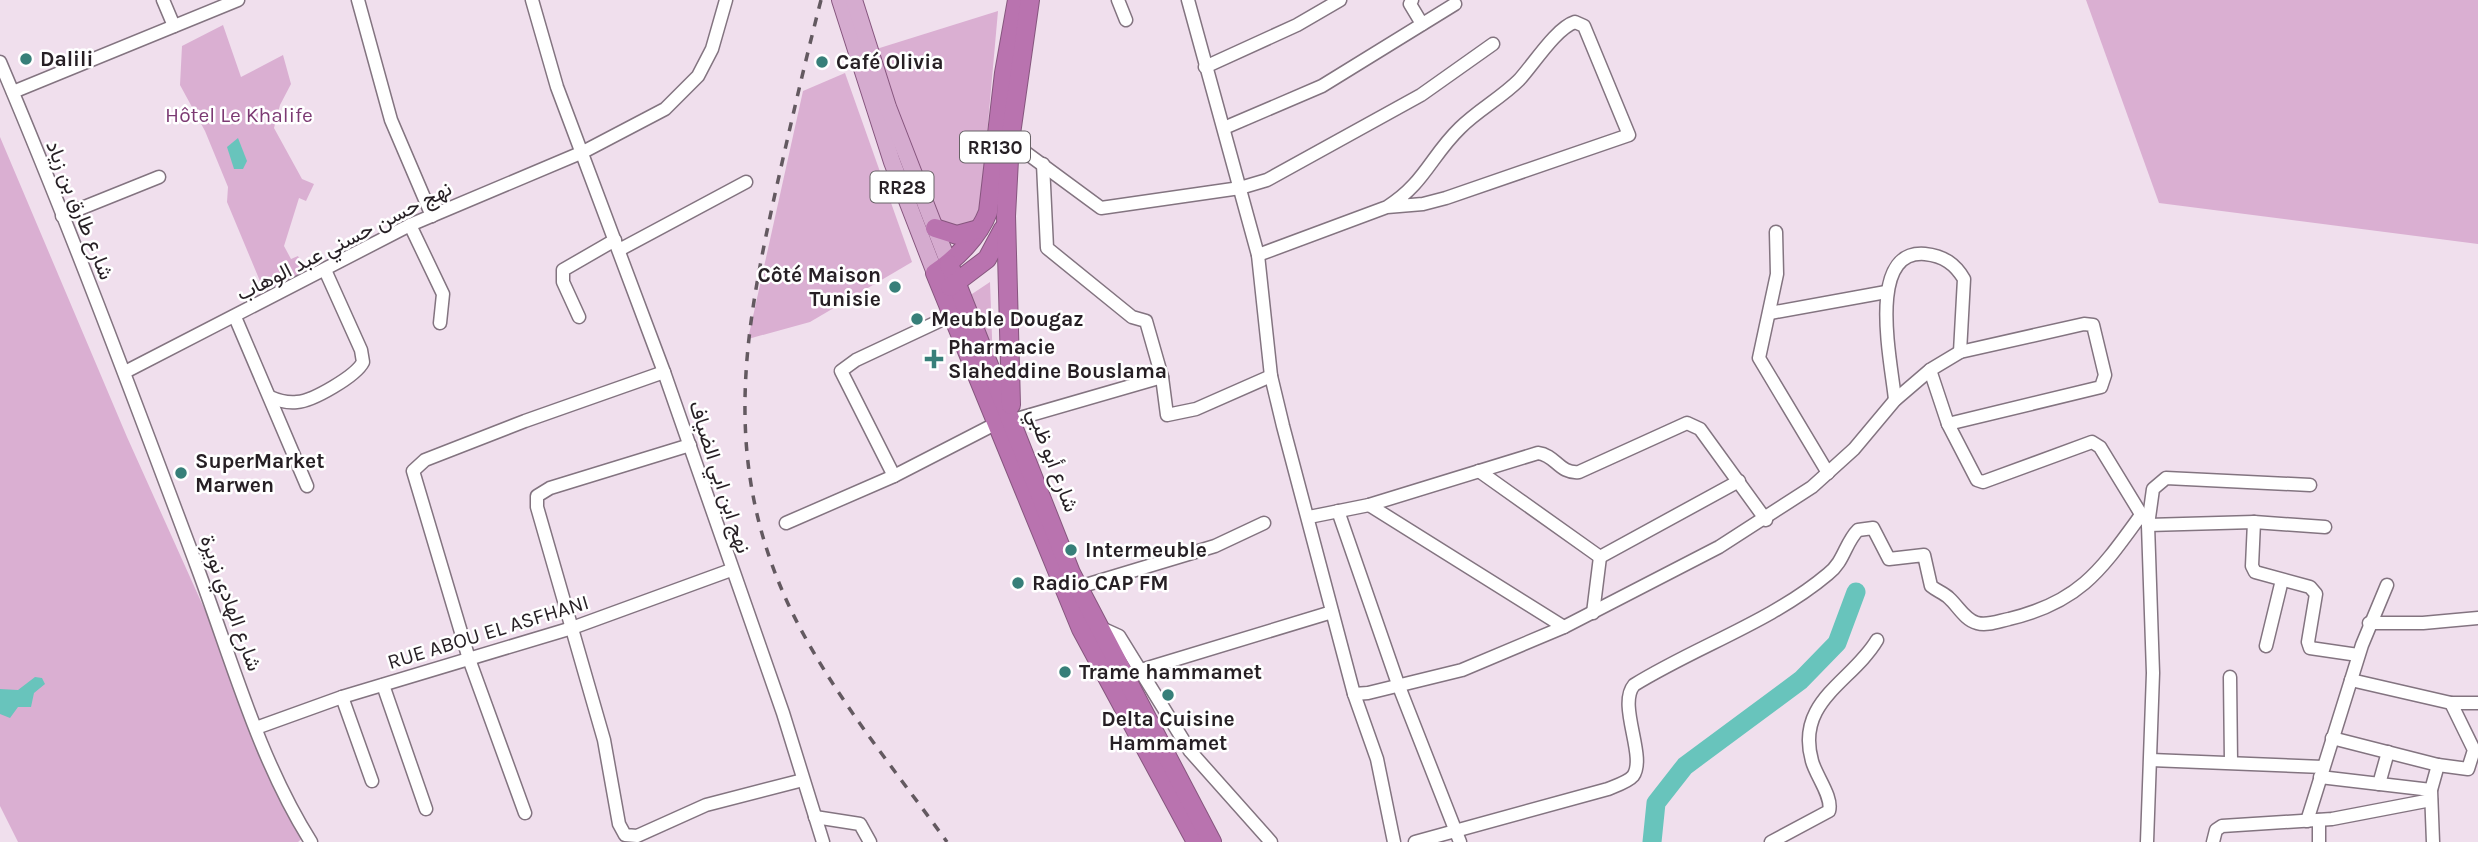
<svg xmlns="http://www.w3.org/2000/svg" width="2478" height="842" font-family="Karla,Vazirmatn,sans-serif">
	<style>
		.green { fill: #daafd2 }
		.water { fill: #68c4bc }
		.lines { fill: none; stroke-linecap: round; stroke-linejoin: round }
		.river { stroke: #68c4bc; stroke-width: 19 }
		.minor-casing { stroke: #837480; stroke-width: 15 }
		.major-casing { stroke: #86567e; stroke-width: 18 }
		.highway-casing { stroke: #86567e; stroke-width: 20 }
		.minor { stroke: #fff; stroke-width: 12 }
		.major { stroke: #d5abcf; stroke-width: 16 }
		.highway { stroke: #b973af; stroke-width: 18 }
		.rail { stroke: #635960; stroke-width: 3.5; stroke-dasharray: 9 9; stroke-linecap: butt }
		.poi-dot { fill: #377f79; stroke: #fff; stroke-width: 2.5 }
		.labels { text-anchor: middle; stroke-width: 5; stroke-linejoin: round; paint-order: stroke }
		.shield { fill: #fff; stroke: #676266; stroke-width: 2 }
		.shield-label { font-size: 19px; font-weight: bold; fill: #261f24 }
		.poi-label { font-size: 21px; font-weight: bold; fill: #261f24; stroke: #fff; text-anchor: start }
		.park-label { font-size: 21px; fill: #7c3a73; stroke: #fff }
		.street-label { font-size: 21px; fill: #261f24; stroke: #fff }
	</style>
	<rect width="100%" height="100%" fill="#f0dfed"/>
	<g class="green">
		<path d="M2086 0H2478V244L2159 203Z"/>
		<path d="M998 11 978 235 938 229 870 51Z"/>
		<path d="M223 25 241 77 283 55 291 84 280 105 274 128 302 179 314 184 306 201 299 198 284 246 291 259 298 256 306 274 267 298 227 202 228 187 205 131 180 85 182 46Z"/>
		<path d="M845 73 912 262 810 322 748 339 803 91Z"/>
		<path d="M0 137 127 437 306 835 298 842H18L0 806Z"/>
		<path d="M990 282 993 365 966 298Z"/>
	</g>
	<g class="water">
		<path d="M238 138 247 161 243 169H234L227 147Z"/>
		<path d="M35 677 42 678 45 684 34 693 31 707H18L10 718 0 714V689L18 690Z"/>
	</g>
	<g class="lines">
		<path class="river" d="M1652 842 1656 803 1685 766 1801 680 1837 643 1856 592"/>
		<defs>
			<g id="minor">
				<path d="M163 0 174 26"/>
				<path d="M358 0 391 120 432 216"/>
				<path d="M532 0 557 87 664 372 783 713 823 842"/>
				<path d="M1118 0 1126 20"/>
				<path d="M1188 0 1258 255 1271 376 1283 426 1354 694 1377 759 1394 842"/>
				<path d="M1412 0 1410 4 1422 24"/>
				<path d="M0 62C70 227 133 396 196 564 231 657 258 758 311 842"/>
				<path d="M1205 67 1297 25 1340 0"/>
				<path d="M13 92 238 0"/>
				<path d="M1224 128 1322 86 1455 4"/>
				<path d="M1010 141 1101 208 1240 188 1267 180 1421 95 1493 44"/>
				<path d="M1043 164 1047 248 1132 317 1146 321 1162 377 1167 415 1196 409 1271 376"/>
				<path d="M62 216 159 177"/>
				<path d="M410 225 443 294 440 323"/>
				<path d="M1776 232 1777 274 1759 358 1828 473"/>
				<path d="M619 250 746 182"/>
				<path d="M1258 255 1387 207C1424 184 1431 156 1460 128 1478 110 1501 98 1519 80 1533 65 1556 28 1575 22L1584 26 1629 135 1446 198 1423 204 1387 207"/>
				<path d="M1770 313 1886 292"/>
				<path d="M235 317 307 486"/>
				<path d="M579 317 563 282V270L615 240"/>
				<path d="M1930 370 1948 424 1977 480 1983 482 2092 442 2100 447 2144 519"/>
				<path d="M125 372 410 225 583 152 665 109 698 76 712 49 726 0"/>
				<path d="M270 397C279 401 288 403 297 402 313 401 356 376 363 362L361 350 325 270"/>
				<path d="M1895 400C1892 365 1865 249 1925 254 1944 256 1955 264 1964 279L1960 352"/>
				<path d="M1013 420 1162 377"/>
				<path d="M690 445 550 488 537 496V507L604 740 619 824 625 835 637 836 706 805 803 780"/>
				<path d="M1479 471 1600 557"/>
				<path d="M894 476 841 371 856 360 952 315"/>
				<path d="M1369 505 1564 627"/>
				<path d="M1338 511 1398 684 1460 842"/>
				<path d="M1309 517 1369 505 1538 453C1556 455 1559 474 1579 472L1687 423 1700 429 1766 520"/>
				<path d="M2254 522 2252 566 2255 572 2310 587 2316 594 2308 642 2310 648 2358 655"/>
				<path d="M786 523 894 476 997 423"/>
				<path d="M2148 525 2254 522 2325 527"/>
				<path d="M1600 557 1739 481"/>
				<path d="M1079 587 1215 546 1264 523"/>
				<path d="M1593 613 1600 557"/>
				<path d="M2369 623H2423L2478 618"/>
				<path d="M1097 626 1119 636 1190 751 1271 842"/>
				<path d="M2266 646 2282 580"/>
				<path d="M1141 670 1332 612"/>
				<path d="M2230 677 2231 762"/>
				<path d="M2351 680 2451 703H2478"/>
				<path d="M383 685 426 809"/>
				<path d="M1354 694 1368 693 1462 670 1564 627 1719 547 1812 487 1854 449 1895 400 1930 370 1960 352 2084 324 2093 325 2105 375 2101 387 1948 424"/>
				<path d="M342 697 372 781"/>
				<path d="M256 728 342 697 572 628 731 570"/>
				<path d="M2332 738 2438 765 2468 769 2474 750 2451 703"/>
				<path d="M2151 760 2323 767"/>
				<path d="M2320 777 2431 790"/>
				<path d="M2379 784 2388 752"/>
				<path d="M525 813 469 659 413 471 425 460 525 421 664 372"/>
				<path d="M815 817 860 824 870 842"/>
				<path d="M2307 821 2362 645 2387 585"/>
				<path d="M1415 842 1608 789C1615 786 1628 782 1633 776 1647 757 1617 705 1634 685 1697 646 1771 622 1828 574 1844 562 1845 543 1858 530L1873 528 1889 559 1924 555 1931 586C1937 591 1944 593 1949 598 1958 606 1965 620 1977 623 1987 626 1999 621 2009 619 2080 602 2101 570 2141 515"/>
				<path d="M1771 842 1829 811C1833 797 1816 776 1812 761 1795 701 1852 682 1877 640"/>
				<path d="M2147 842 2153 673 2148 525 2153 489 2166 478 2310 485"/>
				<path d="M2213 842 2216 830 2222 826 2332 819 2431 800"/>
				<path d="M2319 842V820"/>
				<path d="M2433 842 2431 790 2438 765"/>
			</g>
			<g id="major">
				<path d="M840 0 892 162 935 273"/>
				<path d="M854 0 888 107 949 264"/>
			</g>
			<g id="highway">
				<path d="M1017 0 1004 73 988 212C979 236 956 259 935 273L1081 629 1196 842"/>
				<path d="M935 228 957 235 979 229"/>
				<path d="M949 264 1071 573 1212 842"/>
				<path d="M950 287 987 259 1003 229"/>
				<path d="M1011 405 1006 216 1010 141 1030 0"/>
			</g>
		</defs>
		<use href="#minor" class="minor-casing"/>
		<use href="#major" class="major-casing"/>
		<use href="#highway" class="highway-casing"/>
		<use href="#minor" class="minor"/>
		<use href="#major" class="major"/>
		<use href="#highway" class="highway"/>
		<path class="rail" d="M821 0C805 62 791 123 777 185 743 337 721 463 791 610 831 693 893 767 947 842"/>
	</g>
	<g class="poi-dot">
		<circle cx="26" cy="59" r="7"/>
		<circle cx="822" cy="62" r="7"/>
		<circle cx="895" cy="287" r="7"/>
		<circle cx="917" cy="319" r="7"/>
		<path d="M930.5 348.5h7v7h7v7h-7v7h-7v-7h-7v-7h7z"/>
		<circle cx="181" cy="473" r="7"/>
		<circle cx="1071" cy="550" r="7"/>
		<circle cx="1018" cy="583" r="7"/>
		<circle cx="1065" cy="672" r="7"/>
		<circle cx="1168" cy="695" r="7"/>
	</g>
	<g class="labels">
		<g class="shield">
			<rect x="960" y="131.5" width="70" height="31" rx="5"/>
			<rect x="870.5" y="171.5" width="63" height="31" rx="5"/>
		</g>
		<g class="shield-label">
			<text x="995" y="154">RR130</text>
			<text x="902" y="194">RR28</text>
		</g>
		<g class="poi-label">
			<text x="40" y="66">Dalili</text>
			<text x="836" y="69">Café Olivia</text>
			<text x="881" y="282" text-anchor="end">Côté Maison<tspan x="881" dy="24">Tunisie</tspan></text>
			<text x="931" y="326">Meuble Dougaz</text>
			<text x="948" y="354">Pharmacie<tspan x="948" dy="24">Slaheddine Bouslama</tspan></text>
			<text x="195" y="468">SuperMarket<tspan x="195" dy="24">Marwen</tspan></text>
			<text x="1085" y="557">Intermeuble</text>
			<text x="1032" y="590">Radio CAP FM</text>
			<text x="1079" y="679">Trame hammamet</text>
			<text x="1168" y="726" text-anchor="middle">Delta Cuisine<tspan x="1168" dy="24">Hammamet</tspan></text>
		</g>
		<g class="park-label">
			<text x="239" y="122">Hôtel Le Khalife</text>
		</g>
		<g class="street-label">
			<text transform="translate(80 210) rotate(68)" y="7">شارع طارق بن زياد</text>
			<text transform="translate(344 241) rotate(-27)" y="7">نهج حسن حسني عبد الوهاب</text>
			<text transform="translate(1053 460) rotate(69)" y="7">شارع أبو ظبي</text>
			<text transform="translate(720 477) rotate(72)" y="7">نهج ابن ابي الضياف</text>
			<text transform="translate(231 603) rotate(70)" y="7">شارع الهادي نويرة</text>
			<text transform="translate(488 632) rotate(-17)" y="7">RUE ABOU EL ASFHANI</text>
		</g>
	</g>
</svg>
